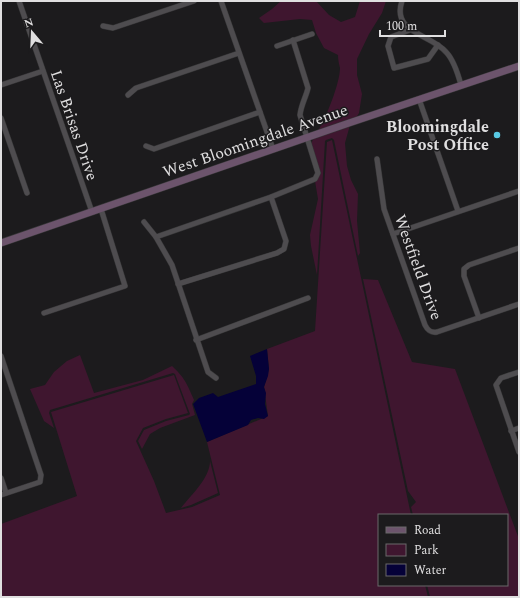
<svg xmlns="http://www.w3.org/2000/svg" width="520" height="598" font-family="Spectral,serif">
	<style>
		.green { fill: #3f162f }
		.water { fill: #050138 }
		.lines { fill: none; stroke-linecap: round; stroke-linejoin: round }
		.street-casing { stroke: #363637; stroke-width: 6 }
		.secondary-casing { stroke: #363637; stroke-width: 8 }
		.street { stroke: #4e4c4f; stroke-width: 5 }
		.secondary { stroke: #6c546c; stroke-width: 7 }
		.poi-dot { fill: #58c9e3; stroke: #1c1b1d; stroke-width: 1.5 }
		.labels { text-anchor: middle; stroke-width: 3; stroke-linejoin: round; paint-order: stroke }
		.street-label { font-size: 16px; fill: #e0dfe0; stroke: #1c1b1d }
		.poi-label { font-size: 16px; font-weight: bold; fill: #e0dfe0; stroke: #1c1b1d; text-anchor: end }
	</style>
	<rect width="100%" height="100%" fill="#1c1b1d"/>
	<g class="green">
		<path d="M281 1H316L329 15 341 22 355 17 360 1H386L382 13 369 34 357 59V75L362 94 359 113 356 118 318 131C326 118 340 83 340 68 339 64 338 60 338 55L324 48 316 33 312 20 300 19 264 23 259 18 272 9Z"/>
		<path d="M350 125 345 143 347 166 351 180 358 194 357 221 360 253 358 256 334 140 332 138 326 140 325 141 317 275 311 246 310 235 318 199 315 181 317 180 311 144 314 137Z"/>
		<path d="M332 140 411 515H379V585H425L428 597H1V524L77 496 51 412 174 375 188 413 166 419 143 428 136 441 154 481 166 513 192 507 220 495 207 442 268 416 264 387 269 369 267 349 315 331 327 142Z"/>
		<path d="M363 279 378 280 412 362 455 369 519 539V597H430L427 585H507V515H413L411 507 416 502 408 491Z"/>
		<path d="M80 355 94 393 143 380 172 366C185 378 187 384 194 400L192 404 195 415 160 428 150 434 142 449 138 441 144 430 166 421 189 415 190 414 175 374 173 373 50 410 49 413 54 428 44 421 30 389 45 385 54 372 67 361Z"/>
		<path d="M210 461 218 493 191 505 181 508C191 495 210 478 210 461Z"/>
	</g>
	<path class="water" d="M267 349 269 369 268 376 264 387 266 393 265 404 268 416 264 419 258 418 251 420 248 425 207 442 193 404 199 398 213 393 218 397 256 384V376L250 356Z"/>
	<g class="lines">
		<defs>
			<g id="street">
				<path d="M19 1 92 212"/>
				<path d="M221 1 273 149"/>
				<path d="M402 1C391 33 431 34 446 52 454 60 458 74 461 85"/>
				<path d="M103 26 113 28 194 1"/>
				<path d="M410 30 391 37 388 46 394 68 428 59 438 45"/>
				<path d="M277 46 312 34"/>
				<path d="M1 85 43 71"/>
				<path d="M128 95 136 88 239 53"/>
				<path d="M419 99 458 211"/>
				<path d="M1 118 27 193"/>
				<path d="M146 146 154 149 260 112"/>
				<path d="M377 159 384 209 425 325C428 331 431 333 437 332L519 304"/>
				<path d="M144 222 156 237 172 265 208 372 216 378"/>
				<path d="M393 234 519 191"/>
				<path d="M156 237 271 197 315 179 318 173 300 115C301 105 306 97 308 88L293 40"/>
				<path d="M178 284 277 253 284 249 286 241 271 197"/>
				<path d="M44 313 125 286 101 209"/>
				<path d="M479 318 464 276V269L469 265 519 248"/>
				<path d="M196 340 308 298"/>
				<path d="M1 356 41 475 40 482 1 495"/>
				<path d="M519 372 501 378 496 385 519 452"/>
				<path d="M511 431 519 428"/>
				<path d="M1 478 6 493"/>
			</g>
			<path id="secondary" d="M1 243 349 123 519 66"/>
		</defs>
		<use href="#street" class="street-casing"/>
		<use href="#secondary" class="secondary-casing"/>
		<use href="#street" class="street"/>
		<use href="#secondary" class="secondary"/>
	</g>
	<circle class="poi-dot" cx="497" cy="135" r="4"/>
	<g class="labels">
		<g class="street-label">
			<text transform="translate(75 125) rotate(71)" y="6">Las Brisas Drive</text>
			<text transform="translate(255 140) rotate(-19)" y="6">West Bloomingdale Avenue</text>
			<text transform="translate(419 267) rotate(70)" y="6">Westfield Drive</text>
		</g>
		<g class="poi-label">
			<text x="489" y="132">Bloomingdale<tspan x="489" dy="18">Post Office</tspan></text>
		</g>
	</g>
	<rect width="520" height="598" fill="none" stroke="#e0dfe0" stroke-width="4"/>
	<rect x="378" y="514" width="130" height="72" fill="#1c1b1d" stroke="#6a696b"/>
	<rect x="386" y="527" width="20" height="6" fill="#6c546c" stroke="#6a696b"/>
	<text x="414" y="534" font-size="12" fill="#e0dfe0">Road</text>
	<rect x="386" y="544" width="20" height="12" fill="#3f162f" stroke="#6a696b"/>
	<text x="414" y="554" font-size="12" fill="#e0dfe0">Park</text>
	<rect x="386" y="564" width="20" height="12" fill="#050138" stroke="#6a696b"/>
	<text x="414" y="574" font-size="12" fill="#e0dfe0">Water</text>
	<g transform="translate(32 32) rotate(341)" stroke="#1c1b1d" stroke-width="3" paint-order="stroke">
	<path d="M0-3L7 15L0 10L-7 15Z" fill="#e0dfe0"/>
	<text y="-6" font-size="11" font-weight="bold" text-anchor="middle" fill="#e0dfe0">N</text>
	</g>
	<path d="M380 30v6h65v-6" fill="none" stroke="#e0dfe0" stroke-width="2"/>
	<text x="386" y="30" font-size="12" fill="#e0dfe0" stroke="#1c1b1d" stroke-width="3" paint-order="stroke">100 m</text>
</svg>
